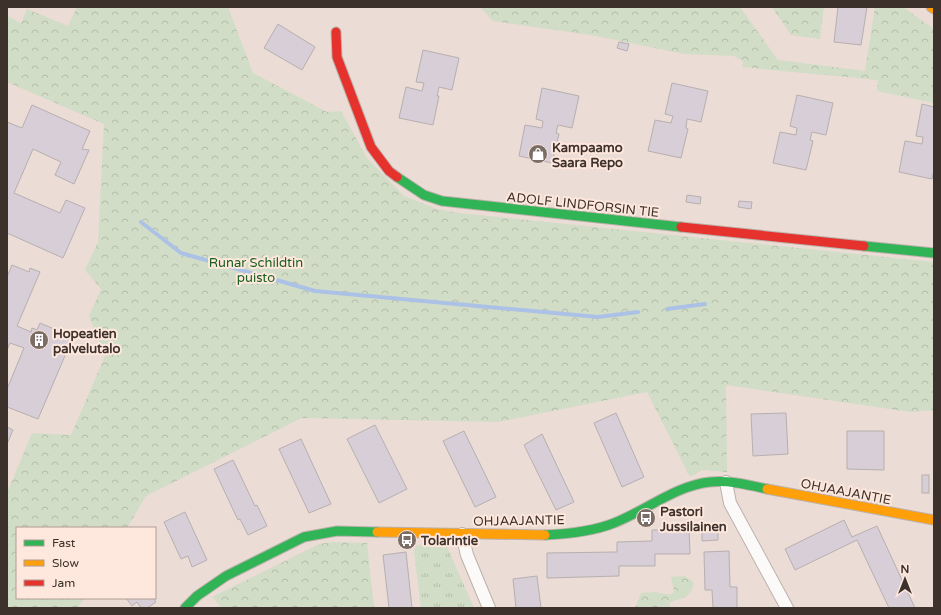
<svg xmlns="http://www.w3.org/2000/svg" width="941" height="615" font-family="'Varela Round',sans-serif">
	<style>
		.grass { fill: url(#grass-tufts) }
		.park { fill: url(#park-crowns) }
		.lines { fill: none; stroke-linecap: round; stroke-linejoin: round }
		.stream { stroke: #acc1e6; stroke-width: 4 }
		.building { fill: #d8ced7; stroke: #b7afb0 }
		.street-casing { stroke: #bcb1ab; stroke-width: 14 }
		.fast-casing { stroke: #bcb1ab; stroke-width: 11 }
		.slow-casing { stroke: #bcb1ab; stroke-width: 11 }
		.jam-casing { stroke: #bcb1ab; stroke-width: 11 }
		.street { stroke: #fcfaf9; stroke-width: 12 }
		.fast { stroke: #30b455; stroke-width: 9 }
		.slow { stroke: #ff9f0a; stroke-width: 9 }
		.jam { stroke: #e5322d; stroke-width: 9 }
		.labels { text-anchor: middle; stroke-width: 4; stroke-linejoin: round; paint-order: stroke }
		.poi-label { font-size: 13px; font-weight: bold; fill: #3c312b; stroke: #fee7dc; text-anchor: start }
		.street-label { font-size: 13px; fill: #3c312b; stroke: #fee7dc }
		.park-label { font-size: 13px; fill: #19601f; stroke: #fee7dc }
	</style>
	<defs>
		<pattern id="grass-tufts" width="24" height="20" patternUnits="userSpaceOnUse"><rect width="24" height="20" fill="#d1ddc6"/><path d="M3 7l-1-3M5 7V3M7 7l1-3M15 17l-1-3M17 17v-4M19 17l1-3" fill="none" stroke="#b4beaa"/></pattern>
		<pattern id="park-crowns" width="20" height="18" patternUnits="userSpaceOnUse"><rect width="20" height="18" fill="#d1ddc6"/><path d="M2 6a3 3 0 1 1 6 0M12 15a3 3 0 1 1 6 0" fill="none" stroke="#b4beaa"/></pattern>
	</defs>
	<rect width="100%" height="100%" fill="#ebdcd5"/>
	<path class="grass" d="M417 545 447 547 474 608H421L414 551Z"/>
	<g class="park">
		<path d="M77 7H228L253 73 327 112 341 111 367 158 404 196 437 209 459 213 934 262V410L910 412 726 385 727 472 702 470 690 477 647 392 498 422 302 418 146 496 127 528H17V598H84L78 608H7V493L32 433 71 435 105 356 89 316 101 289 85 270 98 242 104 124 7 82V16L21 23 27 9 68 26Z"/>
		<path d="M480 7H740L778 60 865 71 875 7H903L934 29V103L877 91 878 80 742 67 743 61 734 56 684 54 591 35 493 21Z"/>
		<path d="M772 7H824L820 39 791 35Z"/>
		<path d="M333 542 367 543 374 608H222L212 597 319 544Z"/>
		<path d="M685 576 694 583C690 600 682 596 670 603V608H635L641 593 656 592 670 595 674 592 671 577Z"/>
	</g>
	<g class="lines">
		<g class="stream">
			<path d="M141 222 181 253 315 291 598 317 638 312"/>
			<path d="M667 309 705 304"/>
		</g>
	</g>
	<g class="building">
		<path d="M838 7H867L861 45 834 42Z"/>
		<path d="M278 24 315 47 302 70 264 48Z"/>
		<path d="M619 42 629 44 627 51 617 48Z"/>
		<path d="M423 50 459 58 452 90 439 87 437 96H439L433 125 399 118 406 87 422 91 424 83 416 82Z"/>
		<path d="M672 83 708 91 701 122 687 119 686 128 688 129 681 158 648 151 655 120 671 123 673 116 665 114Z"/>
		<path d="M542 88 579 96 572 128 558 125 556 133 559 134 552 163 519 156 525 125 542 128 543 121 536 119Z"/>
		<path d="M797 95 833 103 826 135 812 132 810 140 813 141 806 170 773 163 780 132 796 135 797 128 790 126Z"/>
		<path d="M922 104 934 107V170L932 179 899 172 905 141 922 144 923 137 916 136Z"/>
		<path d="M32 105 90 131 82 149 89 150 74 184 55 175 61 162 33 149 14 193 60 213 66 200 85 208 63 258 7 233V122L22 128Z"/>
		<path d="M687 195 701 197 700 204 686 202Z"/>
		<path d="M739 201 752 202 751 209 738 207Z"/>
		<path d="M12 265 29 272 30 268 40 272 17 326 31 332 32 328 37 330 40 323 73 337 38 419 7 407V389L24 348 10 343 7 350V277Z"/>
		<path d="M616 413 644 477 622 487 594 423Z"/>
		<path d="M786 413 788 454 753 456 751 414Z"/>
		<path d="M375 425 407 489 379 503 347 439Z"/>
		<path d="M7 427 13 430 7 444Z"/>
		<path d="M464 431 496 497 475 507 443 441Z"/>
		<path d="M847 431H884V470L847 469Z"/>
		<path d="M542 434 574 502 556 510 524 445Z"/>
		<path d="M301 439 331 504 309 513 279 449Z"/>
		<path d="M233 460 255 506 257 505 267 526 248 535 240 519 238 520 214 469Z"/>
		<rect x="922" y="475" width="7" height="18"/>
		<path d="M185 512 207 560 192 567 188 556 181 559 164 522Z"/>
		<path d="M844 520 852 537 877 526 915 608H889L857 540 795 570 785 549Z"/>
		<path d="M652 530H689L690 554H655V566H619V576L547 578V553L617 552V542L652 541Z"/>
		<path d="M702 531H718V540L702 541Z"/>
		<path d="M729 551 730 587H737V608H713L712 590H705L704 552Z"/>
		<path d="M406 552 412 608H389L383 555Z"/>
		<path d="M537 576 541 608H516L513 579Z"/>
		<path d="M126 598H153L156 602 147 608H141L137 602 132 606Z"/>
	</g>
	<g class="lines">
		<defs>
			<g id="street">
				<path d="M726 482 730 503 787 608"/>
				<path d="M462 534 467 555 489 608"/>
			</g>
			<g id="fast">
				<path d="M397 177 424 195 442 201 681 227"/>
				<path d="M864 246 934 253"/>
				<path d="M545 535C568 534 594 531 614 523 645 511 677 485 710 482 729 480 749 485 767 489"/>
				<path d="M185 608 197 596 226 576 304 537 337 531 377 532"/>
			</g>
			<g id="slow">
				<path d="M931 7 934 9"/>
				<path d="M767 489 934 520"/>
				<path d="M377 532 545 535"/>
			</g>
			<g id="jam">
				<path d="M336 32 337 57 371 147 389 171 397 177"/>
				<path d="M681 227 864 246"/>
			</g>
		</defs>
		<use href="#street" class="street-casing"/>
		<use href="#fast" class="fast-casing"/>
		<use href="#slow" class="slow-casing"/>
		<use href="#jam" class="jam-casing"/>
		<use href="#street" class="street"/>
		<use href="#fast" class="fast"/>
		<use href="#slow" class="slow"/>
		<use href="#jam" class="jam"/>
	</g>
	<defs>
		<symbol id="shop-disc" viewBox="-11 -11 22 22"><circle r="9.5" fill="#796d66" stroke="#fee7dc"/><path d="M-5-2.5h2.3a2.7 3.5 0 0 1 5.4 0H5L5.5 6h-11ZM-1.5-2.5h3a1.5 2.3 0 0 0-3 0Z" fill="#fff"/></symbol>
		<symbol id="building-disc" viewBox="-11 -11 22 22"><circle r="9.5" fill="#796d66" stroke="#fee7dc"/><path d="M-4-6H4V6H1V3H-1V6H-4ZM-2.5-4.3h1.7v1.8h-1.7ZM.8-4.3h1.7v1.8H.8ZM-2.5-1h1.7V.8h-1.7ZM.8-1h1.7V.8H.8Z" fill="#fff"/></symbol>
		<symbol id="bus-disc" viewBox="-11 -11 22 22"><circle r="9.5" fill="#796d66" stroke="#fee7dc"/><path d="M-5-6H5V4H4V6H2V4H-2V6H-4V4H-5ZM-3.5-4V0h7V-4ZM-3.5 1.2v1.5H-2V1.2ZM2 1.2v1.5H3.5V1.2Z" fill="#fff"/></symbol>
	</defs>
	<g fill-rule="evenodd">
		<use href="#shop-disc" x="527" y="143" width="22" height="22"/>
		<use href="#building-disc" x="28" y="329" width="22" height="22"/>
		<use href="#bus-disc" x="635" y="507" width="22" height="22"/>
		<use href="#bus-disc" x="396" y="529" width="22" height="22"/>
	</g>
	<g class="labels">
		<g class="poi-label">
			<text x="552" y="152">Kampaamo<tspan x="552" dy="15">Saara Repo</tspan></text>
			<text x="53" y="338">Hopeatien<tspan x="53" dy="15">palvelutalo</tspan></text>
			<text x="660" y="516">Pastori<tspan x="660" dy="15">Jussilainen</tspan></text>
			<text x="421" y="545">Tolarintie</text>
		</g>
		<g class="street-label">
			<text transform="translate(583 204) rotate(6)" y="5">ADOLF LINDFORSIN TIE</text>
			<text transform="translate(846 491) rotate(11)" y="5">OHJAAJANTIE</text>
			<text transform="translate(519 520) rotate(-1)" y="5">OHJAAJANTIE</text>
		</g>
		<g class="park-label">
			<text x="256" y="267">Runar Schildtin<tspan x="256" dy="15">puisto</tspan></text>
		</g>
	</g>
	<rect width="941" height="615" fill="none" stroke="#3c312b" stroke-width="16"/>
	<rect x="16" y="527" width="140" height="72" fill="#fee7dc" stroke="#b09e95"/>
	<rect x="24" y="540" width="20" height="6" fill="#30b455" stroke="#b09e95"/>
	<text x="52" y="547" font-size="12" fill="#3c312b">Fast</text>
	<rect x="24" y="560" width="20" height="6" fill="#ff9f0a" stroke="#b09e95"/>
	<text x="52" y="567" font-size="12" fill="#3c312b">Slow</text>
	<rect x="24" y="580" width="20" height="6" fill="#e5322d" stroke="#b09e95"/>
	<text x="52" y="587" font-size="12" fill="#3c312b">Jam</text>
	<g transform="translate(905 579)" stroke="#fee7dc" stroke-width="3" paint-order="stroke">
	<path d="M0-3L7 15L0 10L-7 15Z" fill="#3c312b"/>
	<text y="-6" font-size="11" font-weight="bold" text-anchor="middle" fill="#3c312b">N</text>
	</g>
</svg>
